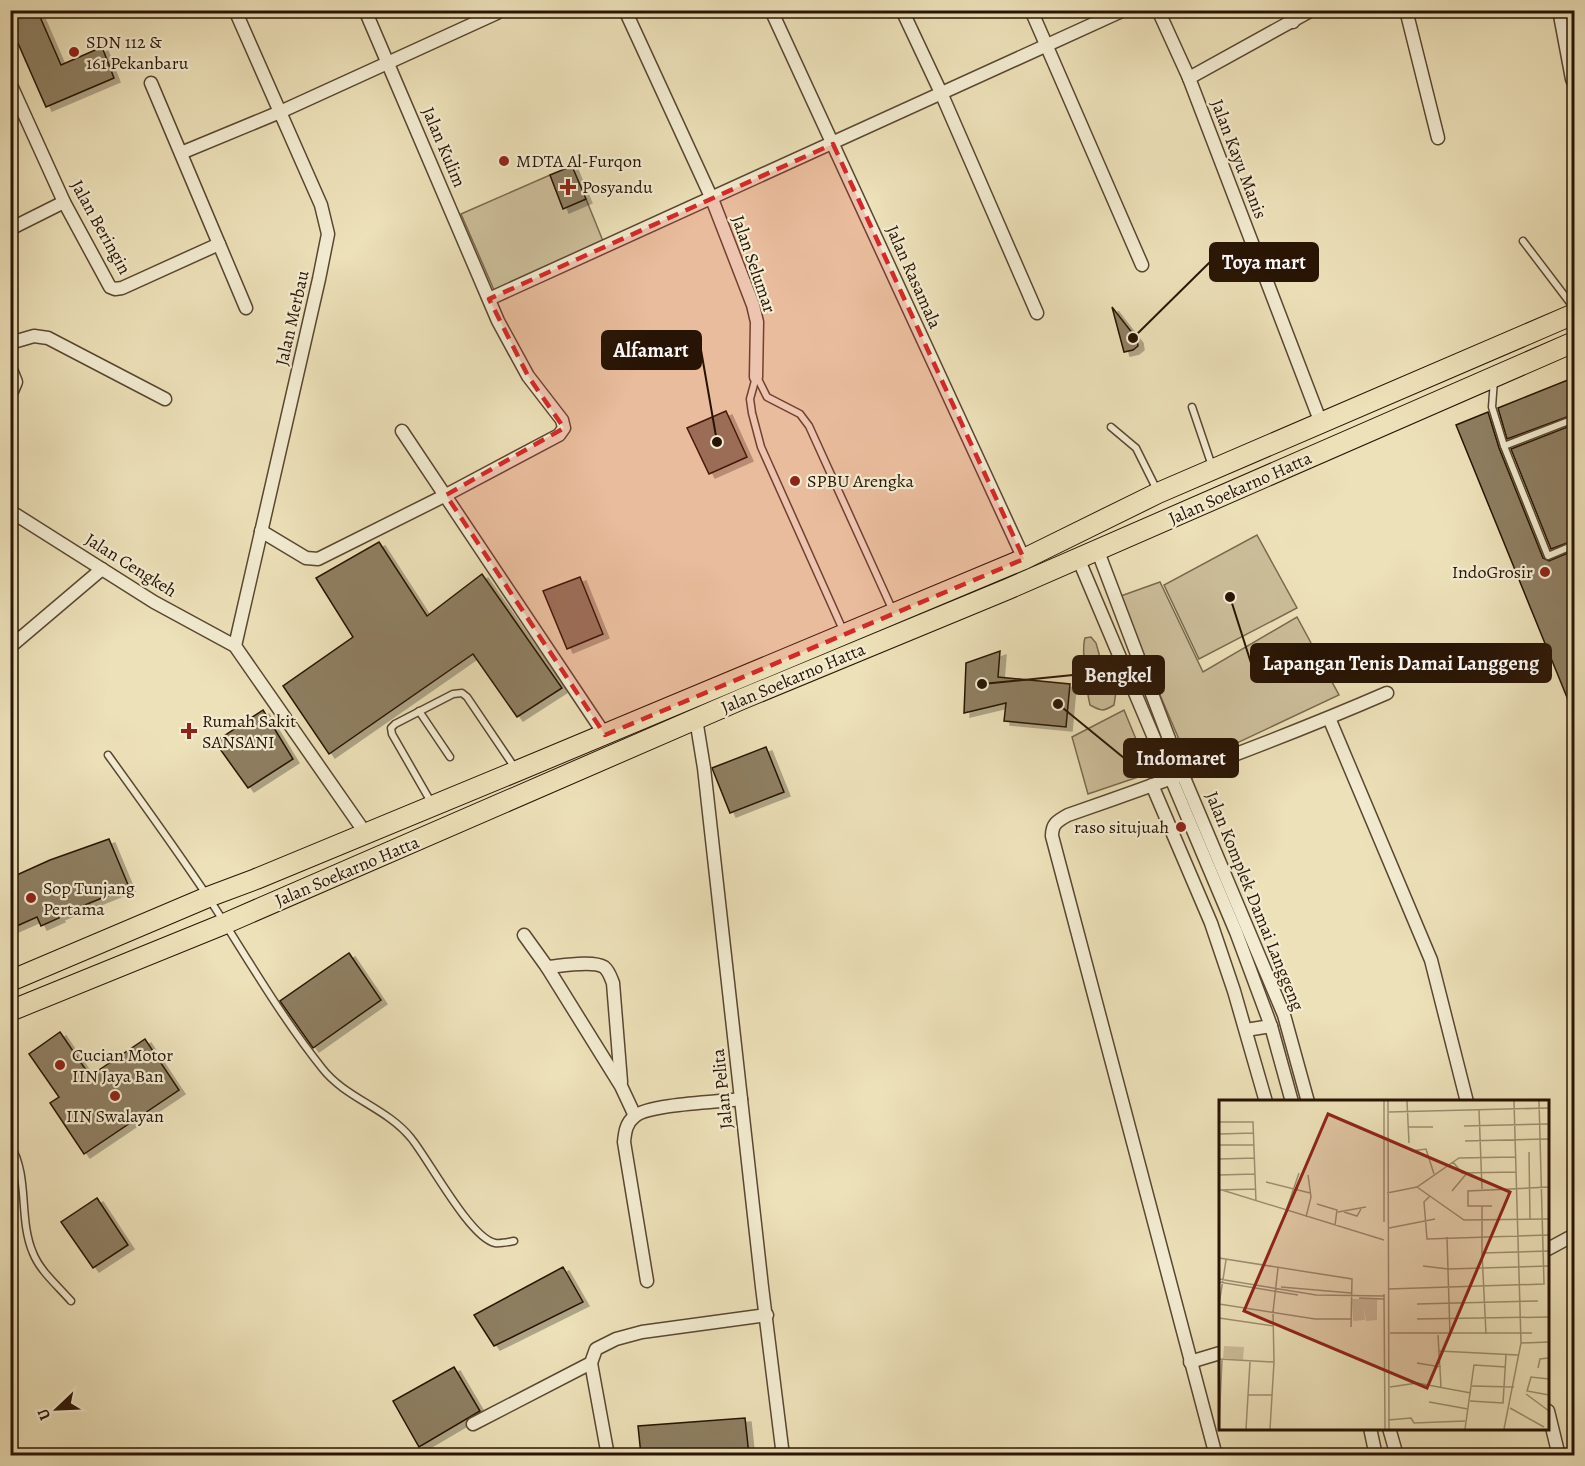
<svg xmlns="http://www.w3.org/2000/svg" width="1585" height="1466" font-family="Alegreya,serif">
	<style>
		.green { fill: #ccbe9a; stroke: #7a694f; stroke-width: 1.5 }
		.building { fill: #8e7f62; stroke: #281404; stroke-width: 1.5; filter: url(#shadow) }
		.lines { fill: none; stroke-linecap: round; stroke-linejoin: round }
		.service-casing { stroke: #594731; stroke-width: 9 }
		.minor-casing { stroke: #594731; stroke-width: 15 }
		.primary-casing { stroke: #281404; stroke-width: 22 }
		.service { stroke: #f3ecd2; stroke-width: 6 }
		.minor { stroke: #f3ecd2; stroke-width: 12 }
		.primary { stroke: #ede1b9; stroke-width: 20 }
		.marked { fill: #d62828; fill-opacity: 0.2; stroke: #d62828; stroke-width: 4.5; stroke-dasharray: 12 8; stroke-linejoin: round }
		.poi-dot { fill: #8f2418; stroke: #f3ecd2; stroke-width: 2 }
		.labels { text-anchor: middle; stroke-width: 4.5; stroke-linejoin: round; paint-order: stroke }
		.poi-label { font-size: 18px; fill: #281404; stroke: #f3ecd2; text-anchor: start }
		.street-label { font-size: 18px; fill: #281404; stroke: #f3ecd2 }
		.inset-road { fill: none; stroke: #9e8f71; stroke-width: 1.5 }
		.view { fill: #8f2418; fill-opacity: 0.15; stroke: #8f2418; stroke-width: 3 }
		.inset-edge { fill: none; stroke: #281404; stroke-width: 3 }
		.leader { fill: none; stroke: #281404; stroke-width: 2 }
		.callout-dot { fill: #281404; stroke: #f3ecd2; stroke-width: 2 }
		.callout { fill: #281404; stroke: #281404; stroke-width: 2 }
		.callout-label { font-size: 20px; text-anchor: middle; font-weight: bold; fill: #fff }
	</style>
	<defs>
		<filter id="shadow"><feDropShadow dx="6" dy="4" stdDeviation="0" flood-color="#0004"/></filter>
	</defs>
	<rect width="100%" height="100%" fill="#ede1b9"/>
	<filter id="stains"><feTurbulence type="fractalNoise" baseFrequency=".00333" numOctaves="4"/><feColorMatrix values="0 0 0 0 .2 0 0 0 0 .09 0 0 0 0 .02 0 0 0 .5 -.17"/></filter>
	<radialGradient id="worn" r=".72"><stop offset=".6" stop-color="#630" stop-opacity="0"/><stop offset="1" stop-color="#630" stop-opacity=".3"/></radialGradient>
	<g class="green">
		<path d="M550 175 563 208 586 199 603 241 494 290 461 214Z"/>
		<path d="M1257 535 1297 608 1199 659 1164 585Z"/>
		<path d="M1160 582 1203 672 1297 617 1339 695 1190 765 1118 597Z"/>
		<path d="M1091 637 1096 643 1105 675 1116 692 1114 705C1103 712 1101 711 1090 705 1087 692 1081 650 1085 638Z"/>
		<path d="M1124 710 1150 773 1088 794 1072 737Z"/>
	</g>
	<g class="building">
		<path d="M10 10H37L61 65 102 47 114 78 46 107 10 25Z"/>
		<path d="M572 166 586 199 563 209 550 175Z"/>
		<path d="M1112 307 1137 339 1138 346 1133 350 1124 352Z"/>
		<path d="M1575 377V414L1507 439 1498 408Z"/>
		<path d="M726 411 747 457 709 474 687 428Z"/>
		<path d="M1488 412 1499 448 1543 558 1549 561 1575 550V717L1456 425Z"/>
		<path d="M1575 424V540L1551 549 1511 449Z"/>
		<path d="M379 542 427 616 482 574 562 688 517 717 473 654 329 754 283 686 353 637 316 578Z"/>
		<path d="M580 577 603 634 567 649 543 591Z"/>
		<path d="M1000 651 998 677 1070 684 1066 727 1004 721 1006 703 964 713 966 663Z"/>
		<path d="M263 710 293 759 248 788 215 742Z"/>
		<path d="M766 747 784 792 730 813 712 768Z"/>
		<path d="M109 839 129 887 58 916 59 918 41 926 37 917 10 929V878L50 860Z"/>
		<path d="M349 953 381 1000 313 1048 280 1001Z"/>
		<path d="M60 1032 90 1076 145 1039 179 1090 84 1154 50 1103 59 1097 29 1054Z"/>
		<path d="M97 1198 128 1245 93 1268 61 1222Z"/>
		<path d="M563 1267 583 1302 494 1346 474 1315Z"/>
		<path d="M454 1367 480 1411 419 1447 393 1401Z"/>
		<path d="M745 1418 749 1455H641L638 1426Z"/>
	</g>
	<g class="lines">
		<defs>
			<g id="service">
				<path d="M1523 241 1574 308"/>
				<path d="M756 377 750 399 752 413 761 447 843 630"/>
				<path d="M757 377 767 397 800 414 809 426 893 611"/>
				<path d="M1494 380 1492 407 1504 446 1548 556 1574 545"/>
				<path d="M1192 407 1212 466"/>
				<path d="M1111 427 1136 448 1157 490"/>
				<path d="M1504 446 1574 419"/>
				<path d="M419 711 450 757"/>
				<path d="M108 755C142 802 176 849 208 897 245 954 279 1014 322 1068 345 1098 387 1108 411 1138 429 1160 470 1238 495 1243 500 1244 508 1242 514 1241"/>
				<path d="M431 802 392 734 391 728 395 724 453 694 462 693 467 697 515 768"/>
				<path d="M10 1144C30 1177 18 1218 33 1253 40 1271 58 1286 71 1301"/>
			</g>
			<g id="minor">
				<path d="M235 10 321 205 328 234 319 279 235 646"/>
				<path d="M625 10 712 199 753 305 757 322 756 377"/>
				<path d="M771 10 1024 559"/>
				<path d="M902 10 942 95 1037 313"/>
				<path d="M1031 10 1142 265"/>
				<path d="M1158 10 1189 78 1321 423"/>
				<path d="M1289 10 1293 22"/>
				<path d="M1406 10 1438 138"/>
				<path d="M1559 10 1572 79 1574 84"/>
				<path d="M1189 78 1312 10"/>
				<path d="M10 83 64 202 110 287 115 289 122 288 219 244 151 83"/>
				<path d="M181 153 280 112 497 13"/>
				<path d="M10 229 64 202"/>
				<path d="M219 244 246 308"/>
				<path d="M489 299 1124 10"/>
				<path d="M10 343 34 336 48 338 165 399"/>
				<path d="M10 367 16 382 10 396"/>
				<path d="M402 431 605 735"/>
				<path d="M10 511 154 602 235 646 366 834"/>
				<path d="M261 531 306 558 318 559 446 495 559 435 564 428 562 420 528 376 498 321 365 10"/>
				<path d="M1097 549 1182 773 1284 1015 1308 1102"/>
				<path d="M1078 558 1236 932 1271 1026 1292 1102"/>
				<path d="M10 647 102 569"/>
				<path d="M1329 718 1431 960 1467 1102"/>
				<path d="M696 719 704 768 762 1287 783 1456"/>
				<path d="M1152 785 1211 923 1234 991 1266 1102"/>
				<path d="M524 935 547 967 621 1086 635 1116"/>
				<path d="M547 967C560 966 593 960 604 967 609 971 611 978 613 983L621 1082"/>
				<path d="M1246 1030 1271 1026"/>
				<path d="M1548 1249 1574 1235"/>
				<path d="M647 1281 624 1142C625 1132 626 1123 635 1116 650 1104 719 1102 741 1099"/>
				<path d="M1190 1362 1220 1353"/>
				<path d="M591 1363 608 1456"/>
				<path d="M1548 1411 1559 1456"/>
				<path d="M473 1424 591 1363 596 1349 616 1339 642 1332 767 1315"/>
				<path d="M1370 1428 1376 1456"/>
				<path d="M1389 1428 1397 1456"/>
				<path d="M1216 1456 1052 836C1052 824 1057 821 1068 815 1175 778 1283 738 1387 693"/>
			</g>
			<g id="primary">
				<path d="M10 981 208 897 256 879 517 771 1024 559 1158 493 1574 314"/>
				<path d="M10 1011 224 924 742 699 1008 589 1574 342"/>
			</g>
		</defs>
		<use href="#service" class="service-casing"/>
		<use href="#minor" class="minor-casing"/>
		<use href="#primary" class="primary-casing"/>
		<use href="#service" class="service"/>
		<use href="#minor" class="minor"/>
		<use href="#primary" class="primary"/>
	</g>
	<path class="marked" d="M833 144 1024 559 605 735 446 495 564 428 528 376 489 299Z"/>
	<g class="poi-dot">
		<circle cx="74" cy="52" r="6"/>
		<circle cx="504" cy="161" r="6"/>
		<path d="M565 178h6v6h6v6h-6v6h-6v-6h-6v-6h6z"/>
		<circle cx="795" cy="481" r="6"/>
		<circle cx="1545" cy="572" r="6"/>
		<path d="M186 722h6v6h6v6h-6v6h-6v-6h-6v-6h6z"/>
		<circle cx="1181" cy="827" r="6"/>
		<circle cx="31" cy="898" r="6"/>
		<circle cx="60" cy="1065" r="6"/>
		<circle cx="115" cy="1096" r="6"/>
	</g>
	<g class="labels">
		<g class="poi-label">
			<text x="86" y="48">SDN 112 &amp;<tspan x="86" dy="21">161 Pekanbaru</tspan></text>
			<text x="516" y="167">MDTA Al-Furqon</text>
			<text x="582" y="193">Posyandu</text>
			<text x="807" y="487">SPBU Arengka</text>
			<text x="1533" y="578" text-anchor="end">IndoGrosir</text>
			<text x="202" y="727">Rumah Sakit<tspan x="202" dy="21">SANSANI</tspan></text>
			<text x="1169" y="833" text-anchor="end">raso situjuah</text>
			<text x="43" y="894">Sop Tunjang<tspan x="43" dy="21">Pertama</tspan></text>
			<text x="72" y="1061">Cucian Motor<tspan x="72" dy="21">IIN Jaya Ban</tspan></text>
			<text x="115" y="1122" text-anchor="middle">IIN Swalayan</text>
		</g>
		<g class="street-label">
			<text transform="translate(444 147) rotate(67)" y="6">Jalan Kulim</text>
			<text transform="translate(1239 159) rotate(69)" y="6">Jalan Kayu Manis</text>
			<text transform="translate(101 227) rotate(61)" y="6">Jalan Beringin</text>
			<text transform="translate(754 264) rotate(71)" y="6">Jalan Selumar</text>
			<text transform="translate(914 277) rotate(66)" y="6">Jalan Rasamala</text>
			<text transform="translate(292 318) rotate(-77)" y="6">Jalan Merbau</text>
			<text transform="translate(1240 488) rotate(-24)" y="6">Jalan Soekarno Hatta</text>
			<text transform="translate(131 565) rotate(32)" y="6">Jalan Cengkeh</text>
			<text transform="translate(793 678) rotate(-23)" y="6">Jalan Soekarno Hatta</text>
			<text transform="translate(347 871) rotate(-23)" y="6">Jalan Soekarno Hatta</text>
			<text transform="translate(1255 901) rotate(68)" y="6">Jalan Komplek Damai Langgeng</text>
			<text transform="translate(722 1089) rotate(-96)" y="6">Jalan Pelita</text>
		</g>
	</g>
	<g transform="translate(1219 1100)">
		<rect width="330" height="330" fill="#ede1b9"/>
		<path d="M133 199H158V220L147 221 145 206 146 220 134 221ZM5 246 25 247 24 260 4 258Z" fill="#ccbe9a"/>
		<path class="inset-road" d="M169 1 170 329M188 1 190 43M260 10 263 89M170 12 330 8M0 22H34L37 102M245 26 330 24M189 27H214M0 34 34 33M246 41 330 39M0 45H35M192 51 207 49 215 74M310 52 311 119M0 59 36 58M234 62 243 73 297 72M0 75 36 74M47 82 91 93M198 87 245 120 330 119M0 90 37 89M3 90 165 140M233 91 248 73M168 93 198 87 240 58 297 57M211 96 205 102 208 139 330 135M98 104 118 110 116 125M263 106V153M273 106H249V91L330 87M67 111 80 73M119 112 147 107M125 112 138 116 142 109M87 117 92 97 89 75M165 122V1M170 128 216 119M228 137 231 235M0 158 133 179 132 227M204 166 229 169 330 166M0 179 97 195 165 196M0 182 79 195M62 187 132 193M169 189 325 184 320 1M165 194 166 329M140 198 165 199M0 204 96 219H132M198 204 319 201M0 205 7 160M0 218 55 226M198 219 330 217M171 233H313M267 234 263 153 330 151M219 235 222 287M302 243 330 242M220 251 299 255M0 259 55 262 54 212 59 168M198 263 222 267M319 268 321 259 330 258M330 279 312 277 308 291 330 295M253 286 295 287M171 287 198 283 252 293M307 294 330 311M29 295H53M251 301 284 303 287 255M210 302 249 309M291 308 325 327M169 320 192 318 195 323 246 321M0 326 3 260M27 329 31 262M51 329 55 262M246 329 255 265 287 267M285 329 302 243 295 1"/>
		<path class="view" d="M109 14 291 92 208 288 25 211Z"/>
		<rect width="330" height="330" class="inset-edge"/>
	</g>
	<path class="leader" d="M1133 338L1210 262M717 442L701 350M1230 597L1251 663M982 684L1073 675M1058 704L1124 758"/>
	<g class="callout-dot">
		<circle cx="1133" cy="338" r="6"/>
		<circle cx="717" cy="442" r="6"/>
		<circle cx="1230" cy="597" r="6"/>
		<circle cx="982" cy="684" r="6"/>
		<circle cx="1058" cy="704" r="6"/>
	</g>
	<g class="callout">
		<rect x="1210" y="243" width="108" height="38" rx="6"/>
		<rect x="602" y="331" width="99" height="38" rx="6"/>
		<rect x="1251" y="644" width="300" height="38" rx="6"/>
		<rect x="1073" y="656" width="91" height="38" rx="6"/>
		<rect x="1124" y="739" width="114" height="38" rx="6"/>
	</g>
	<g class="callout-label">
		<text x="1264" y="269">Toya mart</text>
		<text x="651" y="357">Alfamart</text>
		<text x="1401" y="670">Lapangan Tenis Damai Langgeng</text>
		<text x="1118" y="682">Bengkel</text>
		<text x="1181" y="765">Indomaret</text>
	</g>
	<rect width="1585" height="1466" fill="none" stroke="#ede1b9" stroke-width="36"/>
	<rect x="12" y="12" width="1561" height="1442" fill="none" stroke="#281404" stroke-width="3"/>
	<rect x="18" y="18" width="1549" height="1430" fill="none" stroke="#281404" stroke-width="1.5"/>
	<g transform="translate(57 1409) rotate(247)" stroke="#f3ecd2" stroke-width="4.5" paint-order="stroke">
	<path d="M0-4.5L10 22L0 15L-10 22Z" fill="#281404"/>
	<text y="-9" font-size="16" font-weight="bold" text-anchor="middle" fill="#281404">U</text>
	</g>
	<rect width="100%" height="100%" filter="url(#stains)"/>
	<rect width="100%" height="100%" fill="url(#worn)"/>
</svg>
